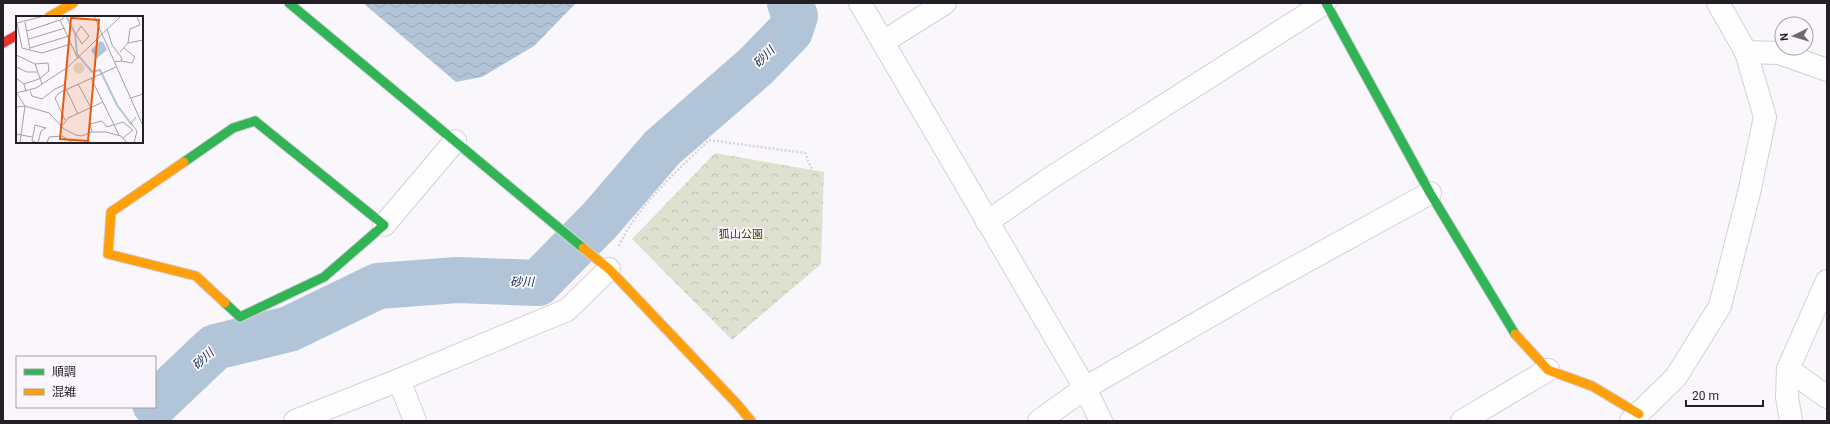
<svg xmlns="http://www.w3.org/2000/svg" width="1830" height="424" font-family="Roboto,'Noto Sans JP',sans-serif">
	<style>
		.park { fill: url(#park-crowns) }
		.water { fill: url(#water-waves) }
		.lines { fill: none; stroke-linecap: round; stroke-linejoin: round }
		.river { stroke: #b2c5d8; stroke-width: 46 }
		.street-casing { stroke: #d4d0d6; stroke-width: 24 }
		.fast-casing { stroke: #d4d0d6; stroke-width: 11 }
		.slow-casing { stroke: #d4d0d6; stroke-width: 11 }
		.jam-casing { stroke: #d4d0d6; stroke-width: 11 }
		.path { stroke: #d8d7d8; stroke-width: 2.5; stroke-dasharray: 2 2; stroke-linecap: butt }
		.street { stroke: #fefeff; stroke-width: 22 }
		.fast { stroke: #30b455; stroke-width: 9 }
		.slow { stroke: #ff9f0a; stroke-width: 9 }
		.jam { stroke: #e5322d; stroke-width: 9 }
		.labels { text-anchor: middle; stroke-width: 3.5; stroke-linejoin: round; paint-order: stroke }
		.park-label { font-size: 11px; fill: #3a3f02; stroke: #fbf5fe }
		.water-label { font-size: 12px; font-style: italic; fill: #0b2d48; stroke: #fbf5fe }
		.inset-river { fill: none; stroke: #b2c5d8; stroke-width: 2 }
		.inset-road { fill: none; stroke: #a4a0a6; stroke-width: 1 }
		.view { fill: #e8590c; fill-opacity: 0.15; stroke: #e8590c; stroke-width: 2 }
		.inset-edge { fill: none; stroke: #241e26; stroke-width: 2 }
	</style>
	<defs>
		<pattern id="park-crowns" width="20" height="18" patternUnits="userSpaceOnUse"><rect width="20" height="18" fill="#dfe1d0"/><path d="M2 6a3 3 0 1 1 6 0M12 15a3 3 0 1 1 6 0" fill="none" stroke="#bfc1b2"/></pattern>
		<pattern id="water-waves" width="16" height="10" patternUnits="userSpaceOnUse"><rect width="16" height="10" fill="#b2c5d8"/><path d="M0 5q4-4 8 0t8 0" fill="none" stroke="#99a9b9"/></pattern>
	</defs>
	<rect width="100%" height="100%" fill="#faf7fc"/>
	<path class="park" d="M715 153 824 172 821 264 732 340 632 239Z"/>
	<path class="water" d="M363 3H576L534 46 482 77 456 82Z"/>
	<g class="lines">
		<path class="river" d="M155 404 215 347 289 329 378 286 457 280 538 283 600 220 662 148 756 66 790 31 795 16 790 3"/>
		<defs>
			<g id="street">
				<path d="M860 3 1085 388 1101 421"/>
				<path d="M883 42 945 3"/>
				<path d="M1746 52 1779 53 1827 70"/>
				<path d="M987 222 1052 177 1325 3"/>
				<path d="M384 225 455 141"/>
				<path d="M1788 369 1827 397"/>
				<path d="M399 380 415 421"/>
				<path d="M295 421 399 380 567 310 609 269"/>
				<path d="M1039 421 1085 388 1272 280 1430 193"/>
				<path d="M1462 421 1548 370"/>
				<path d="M1631 421 1676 377 1720 306 1749 193 1765 117 1746 52 1718 3"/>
				<path d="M1791 421 1787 397 1788 369 1827 281"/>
			</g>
			<g id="fast">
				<path d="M289 3 583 248"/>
				<path d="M1326 3 1430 193 1515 334"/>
				<path d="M184 162 233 128 255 121"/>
				<path d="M225 303 240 317 324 277 384 225 255 121"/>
			</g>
			<g id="slow">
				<path d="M49 17 73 3"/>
				<path d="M184 162 111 212 108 254 196 276 225 303"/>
				<path d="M583 248 609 269 738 405 751 421"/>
				<path d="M1515 334 1548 370 1592 386 1639 414"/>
			</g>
			<path id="jam" d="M3 43 17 35"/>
		</defs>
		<use href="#street" class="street-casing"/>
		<use href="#fast" class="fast-casing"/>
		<use href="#slow" class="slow-casing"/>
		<use href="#jam" class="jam-casing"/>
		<path class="path" d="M619 246C636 207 678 170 709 140L805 153 812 170"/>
		<use href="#street" class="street"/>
		<use href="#fast" class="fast"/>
		<use href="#slow" class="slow"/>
		<use href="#jam" class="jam"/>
	</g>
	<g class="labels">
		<g class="park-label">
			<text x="741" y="238">狐山公園</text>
		</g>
		<g class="water-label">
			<text transform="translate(764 57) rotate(-45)" y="4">砂川</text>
			<text x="522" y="286">砂川</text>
			<text transform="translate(203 359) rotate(-43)" y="4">砂川</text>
		</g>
	</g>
	<g transform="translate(16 16)">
		<rect width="127" height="127" fill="#faf7fc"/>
		<path d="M57.5 52a5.5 5.5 0 1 1 11 0a5.5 5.5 0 1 1-11 0Z" fill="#dfe1d0"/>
		<path d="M84 25 87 26 91 34 80 43 75 34Z" fill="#b2c5d8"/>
		<path class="inset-river" d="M50 0 59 17 61 38 76 56 84 54 101 89 116 109"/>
		<path class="inset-road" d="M78 0 127 110M44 4 62 43M9 6 14 33M1 7 6 32 26 37 55 28M1 7 28 0M65 10 73 20 66 28 60 18ZM91 13 96 29 106 42 105 45 98 46M11 15 47 3V0M13 23 49 12M112 27 114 13 124 9 121 0M14 32 53 20M104 36 112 27 127 24M0 39 19 48 32 47 33 55 23 63 8 68M105 45 116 47 119 41 108 32M19 48 26 68M0 51 11 56H21M0 62 8 68 10 76M75 62 103 119M62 68 75 92M14 75 16 80 26 83 39 73 48 69 62 98M0 76 9 90 4 126M0 77 20 72 52 51 105 0M115 82 127 78M0 91 9 90 33 97 48 113 60 119 65 120 76 116H90L105 120 111 127M49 104 39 82 43 77 100 51M19 109 30 112 25 115 22 127 16 125ZM46 110 52 102 87 86M76 116 74 108 86 105 91 111 107 106 117 114 107 122M0 118 16 121M31 127 33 121 46 120 57 127M118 127 121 115 115 107 120 101"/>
		<path class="view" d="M55 2 83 4 72 125 44 123Z"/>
		<rect width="127" height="127" class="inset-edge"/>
	</g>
	<rect width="1830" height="424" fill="none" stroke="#241e26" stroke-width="8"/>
	<rect x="16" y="356" width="140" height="52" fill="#fbf5fe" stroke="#a59fa8"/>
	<rect x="24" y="369" width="20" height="6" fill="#30b455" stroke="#a59fa8"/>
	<text x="52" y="376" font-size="12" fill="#241e26">順調</text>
	<rect x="24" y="389" width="20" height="6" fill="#ff9f0a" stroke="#a59fa8"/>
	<text x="52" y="396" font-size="12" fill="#241e26">混雑</text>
	<g transform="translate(1794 36) rotate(265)"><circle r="19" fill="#fbf5fe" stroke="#a59fa8"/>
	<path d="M0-3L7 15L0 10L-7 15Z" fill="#6f6a71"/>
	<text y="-6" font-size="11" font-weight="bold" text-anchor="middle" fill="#241e26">N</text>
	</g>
	<path d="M1686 400v6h77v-6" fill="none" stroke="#241e26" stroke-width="2"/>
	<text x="1692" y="400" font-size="12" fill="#241e26" stroke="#fbf5fe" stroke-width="3" paint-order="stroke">20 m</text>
</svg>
